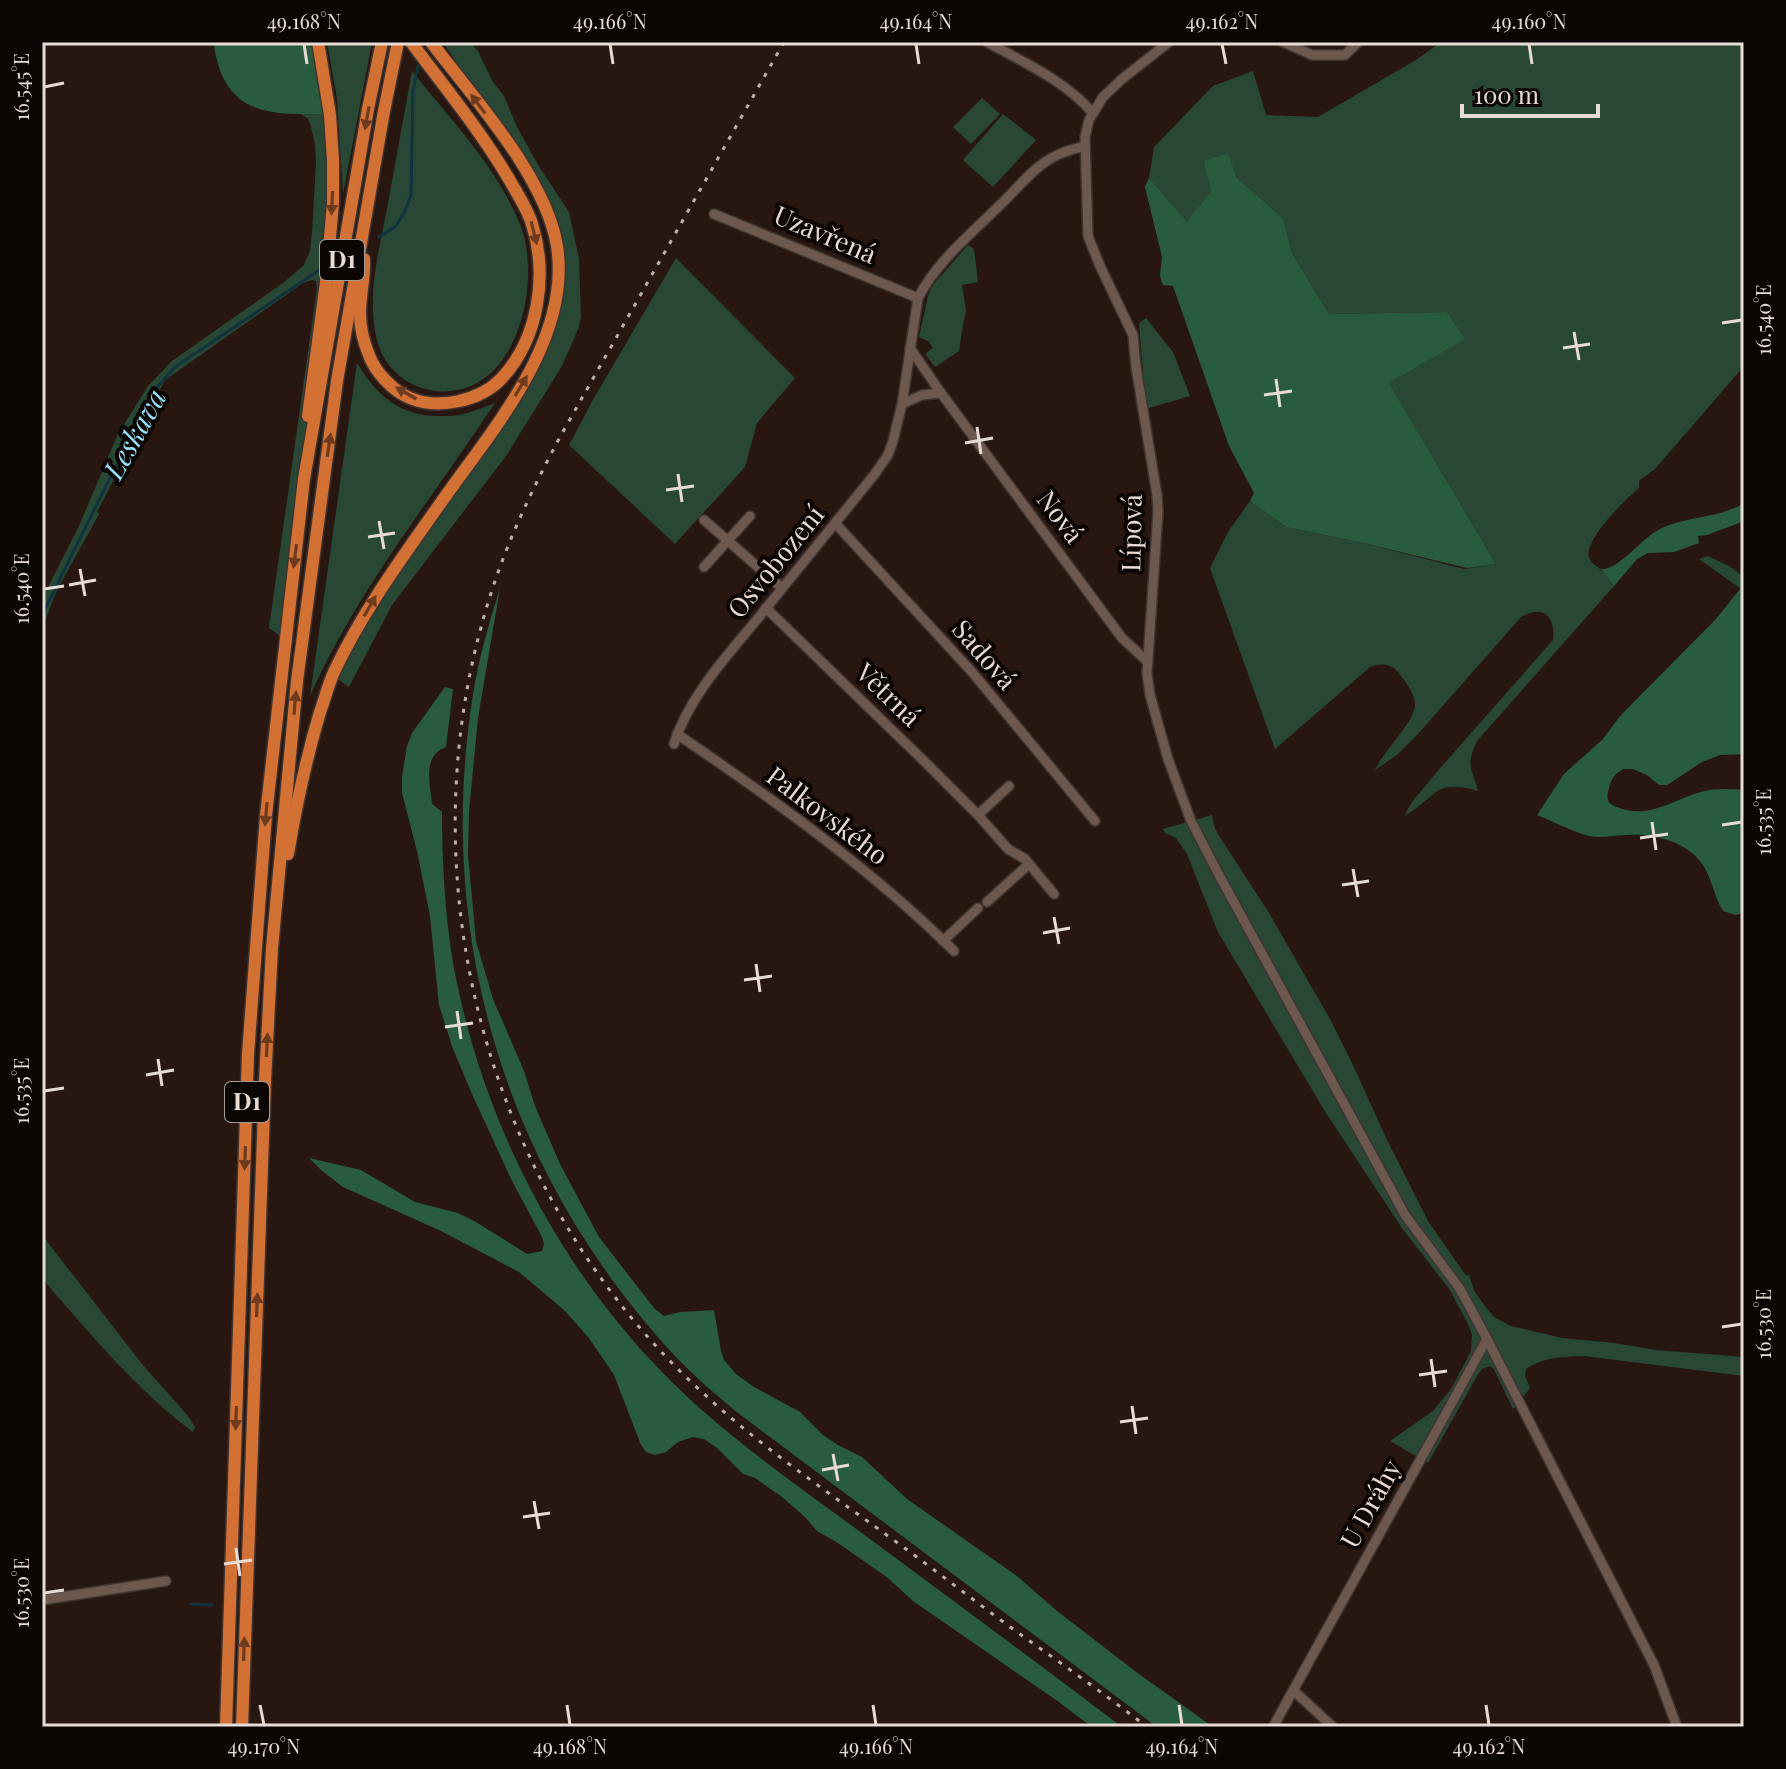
<svg xmlns="http://www.w3.org/2000/svg" width="1786" height="1769" font-family="'Playfair Display',serif">
	<style>
		.green { fill: #284835 }
		.forest { fill: #295b3f }
		.lines { fill: none; stroke-linecap: round; stroke-linejoin: round }
		.stream { stroke: #11333e; stroke-width: 3 }
		.minor-casing { stroke: #3f3330; stroke-width: 12 }
		.highway-casing { stroke: #3f3330; stroke-width: 15 }
		.minor { stroke: #6c584e; stroke-width: 9 }
		.highway { stroke: #d37135; stroke-width: 12 }
		.rail { stroke: #beb1ab; stroke-width: 3; stroke-dasharray: 4 8; stroke-linecap: butt }
		.oneway { fill: #6f3b1c }
		.ticks { fill: none; stroke: #e7dbd5; stroke-width: 3 }
		.labels { text-anchor: middle; stroke-width: 8; stroke-linejoin: round; paint-order: stroke }
		.shield { fill: #0b0503; stroke: #a59b96; stroke-width: 2 }
		.shield-label { font-size: 24px; font-weight: bold; fill: #e7dbd5 }
		.street-label { font-size: 26px; fill: #e7dbd5; stroke: #0b0503 }
		.water-label { font-size: 28px; font-style: italic; fill: #97e2fb; stroke: #0b0503 }
		.neatline { fill: none; stroke: #e7dbd5; stroke-width: 3 }
		.ticks-label { font-size: 20px; text-anchor: middle; fill: #e7dbd5 }
	</style>
	<rect width="100%" height="100%" fill="#281710"/>
	<g class="green">
		<path d="M327 42H372L343 194 337 99Z"/>
		<path d="M443 42H469L478 51 493 82 504 96 517 127 538 165 569 212 579 259 581 316 579 327 562 366 506 456 392 605 349 687 332 675 353 636 509 406 547 333 557 246 511 148Z"/>
		<path d="M1441 42H1744V366L1655 469 1639 481V488C1626 499 1583 540 1589 558 1592 565 1598 566 1602 571 1607 575 1610 582 1614 586L1477 741C1465 767 1472 767 1478 791 1433 778 1438 797 1404 816L1412 802 1442 766 1553 640C1556 616 1543 604 1521 617L1418 734 1398 754 1375 770C1383 752 1414 722 1415 706 1416 695 1405 681 1398 672 1391 663 1380 663 1370 667L1275 749 1210 568 1228 532 1250 501 1286 527 1368 544 1464 569 1496 564 1389 383 1464 339 1447 312 1329 314 1292 253 1283 218 1236 177 1211 191 1187 223 1149 178 1154 147 1213 86 1253 71 1266 115 1318 117 1416 60Z"/>
		<path d="M412 71C451 120 496 166 520 224 537 268 527 338 492 372 454 408 390 392 377 340 366 297 379 251 387 209 395 163 404 117 412 71Z"/>
		<path d="M982 98 1000 114 971 144 953 127Z"/>
		<path d="M301 114 325 115 328 162V242L308 409 304 479 286 640 269 628 317 288 316 281 312 280 303 283 165 380 97 512 99 514 56 592 42 629V599L79 526 118 434 148 386 172 361 283 283 304 265 310 251 312 233 316 163 315 144 310 123 307 118Z"/>
		<path d="M1003 114 1036 140 993 187 963 160Z"/>
		<path d="M968 245 974 249 978 282 962 285 966 311 963 324 959 351 935 367 925 354 933 348 928 341 919 337 928 296 932 286Z"/>
		<path d="M676 258 795 378 757 423 745 467 675 544 569 445 594 398Z"/>
		<path d="M1146 318 1173 352 1190 396 1149 408H1146L1139 323Z"/>
		<path d="M357 363C377 396 401 417 441 416 447 416 454 416 460 415 472 412 484 407 495 403 431 500 358 589 310 696Z"/>
		<path d="M1708 556 1729 566 1744 577V591L1699 559Z"/>
		<path d="M1212 815 1214 826 1218 834 1269 913 1330 1019 1353 1065 1386 1138 1428 1221 1464 1273 1467 1276 1469 1274 1474 1291 1488 1310 1494 1317 1511 1326 1562 1338 1614 1343 1656 1350 1744 1357V1376L1584 1356C1563 1357 1543 1357 1526 1369L1525 1376 1530 1388 1513 1409 1494 1369 1490 1366 1482 1369 1477 1376 1428 1463 1390 1441 1433 1411 1451 1389 1471 1351 1472 1335 1469 1326 1450 1290 1402 1228 1326 1113 1218 932 1187 854 1176 838 1165 833 1163 829Z"/>
		<path d="M42 1235 142 1364 188 1416 195 1427 193 1432C137 1390 92 1336 46 1283L42 1276Z"/>
	</g>
	<g class="forest">
		<path d="M214 42H313L325 115C284 113 240 119 221 73 218 63 214 52 214 42Z"/>
		<path d="M1228 153 1236 177 1283 218 1292 253 1329 314 1447 312 1465 339 1389 383 1496 564 1467 568 1368 544 1286 527 1250 501 1254 493 1229 446 1173 286 1163 285 1160 276 1162 257 1145 187 1149 178 1187 222 1211 191 1204 161Z"/>
		<path d="M1744 503V521L1742 522 1707 535 1698 536 1699 543 1674 552 1648 553 1637 559 1614 586 1601 569C1619 570 1641 539 1658 530 1684 516 1718 519 1744 503Z"/>
		<path d="M500 588 478 718 469 811 468 855 476 941 493 999 524 1071 535 1106 560 1164 599 1237 654 1308 664 1316 680 1312 714 1310 721 1351 724 1360 736 1374 754 1387 800 1412 823 1435 838 1445 862 1457 907 1499 1017 1576 1057 1611 1135 1671 1213 1727H1157L738 1413C716 1395 695 1377 675 1356 507 1175 434 939 473 694 479 658 489 623 500 588Z"/>
		<path d="M1740 589 1744 591V754L1720 755 1702 762 1667 785H1659L1647 775 1633 769H1623C1615 774 1611 779 1609 788 1606 798 1607 804 1617 807 1648 820 1672 800 1701 792 1715 788 1729 789 1744 790V913L1735 915 1723 911C1713 895 1712 876 1700 861 1683 840 1651 833 1626 835 1614 835 1601 839 1589 836 1571 831 1554 822 1537 815L1564 774 1603 739 1620 716 1716 619Z"/>
		<path d="M445 687 453 689 446 747C422 756 430 783 432 804L442 812C442 863 445 913 453 963 481 1116 554 1261 662 1372 720 1432 789 1479 855 1528 944 1594 1034 1660 1122 1727H1092L1056 1700 913 1601 888 1578 838 1543 817 1531 805 1517 782 1497 755 1478 743 1474 717 1448 704 1439 693 1437 678 1442 666 1452 655 1455 646 1452 641 1445 614 1375 589 1338 565 1311 538 1288 519 1272 441 1231 343 1187 321 1170 309 1158 361 1170 415 1202 458 1213 476 1222 527 1254 542 1251 544 1244 542 1237 512 1181 472 1094 453 1049 439 1005 430 916 417 851 402 793V777L407 746 412 733Z"/>
	</g>
	<g class="lines">
		<g class="stream">
			<path d="M422 51 423 42"/>
			<path d="M379 237 396 226 405 211 411 195 413 91 419 62"/>
			<path d="M42 615 152 393 175 367 318 271"/>
			<path d="M191 1604 212 1605"/>
		</g>
		<defs>
			<g id="minor">
				<path d="M987 42C1023 62 1065 81 1092 112"/>
				<path d="M1169 42 1122 79 1103 97 1089 120 1085 137 1088 236 1100 266 1133 335 1136 367 1157 495 1158 512 1147 673 1150 695 1168 759 1191 821 1219 875 1405 1215 1460 1289 1487 1339 1654 1665 1677 1727"/>
				<path d="M1283 42 1312 55H1345L1358 42"/>
				<path d="M714 214 918 298"/>
				<path d="M910 348 941 393 1122 638 1148 662"/>
				<path d="M902 404 922 395 941 393"/>
				<path d="M704 520 782 588"/>
				<path d="M835 523 972 672 1095 821"/>
				<path d="M704 567 750 516"/>
				<path d="M766 608 925 762 978 815 1008 849 1025 859 1054 894"/>
				<path d="M677 734C774 800 870 868 954 951"/>
				<path d="M674 744C689 696 728 655 759 617 797 570 836 522 874 475L888 455 893 441 902 404 918 298C937 261 971 234 1000 205 1016 190 1031 170 1050 159 1061 152 1073 149 1085 146"/>
				<path d="M978 815 1009 786"/>
				<path d="M987 902 1029 864"/>
				<path d="M943 941 978 908"/>
				<path d="M42 1600 166 1581"/>
				<path d="M1293 1690 1333 1727"/>
				<path d="M1273 1727 1487 1339"/>
			</g>
			<g id="highway">
				<path d="M364 259C365 277 360 295 360 313 360 326 364 343 369 355 375 372 393 391 410 398 438 410 480 401 501 379 539 339 548 275 532 224 528 211 520 198 513 186 484 135 446 89 411 42"/>
				<path d="M308 416 326 282 333 203V161L330 115 318 42"/>
				<path d="M288 854C296 806 306 759 320 712 325 699 328 685 334 672 362 612 402 558 440 504 491 431 572 341 557 246 546 177 473 97 431 42"/>
				<path d="M226 1727 248 1054 266 815 304 479 368 109 382 42"/>
				<path d="M242 1727 265 1081 272 948 297 681 337 381 384 111 398 42"/>
			</g>
		</defs>
		<use href="#minor" class="minor-casing"/>
		<use href="#highway" class="highway-casing"/>
		<use href="#minor" class="minor"/>
		<use href="#highway" class="highway"/>
		<path class="rail" d="M784 42 561 435C529 495 501 554 483 620 406 893 492 1201 703 1393 760 1446 825 1490 888 1536 934 1569 978 1604 1024 1637 1065 1666 1107 1696 1147 1727"/>
	</g>
	<defs><path id="oneway-solid" d="M-6-.8H1V-3.2L6.5 0L1 3.2V.8H-6Z" transform="scale(2)"/></defs>
	<g class="oneway">
		<use href="#oneway-solid" transform="translate(478 104) rotate(-127)"/>
		<use href="#oneway-solid" transform="translate(367 118) rotate(100)"/>
		<use href="#oneway-solid" transform="translate(332 203) rotate(93)"/>
		<use href="#oneway-solid" transform="translate(534 233) rotate(76)"/>
		<use href="#oneway-solid" transform="translate(521 386) rotate(-59)"/>
		<use href="#oneway-solid" transform="translate(406 393) rotate(-150)"/>
		<use href="#oneway-solid" transform="translate(329 445) rotate(-82)"/>
		<use href="#oneway-solid" transform="translate(295 556) rotate(97)"/>
		<use href="#oneway-solid" transform="translate(370 606) rotate(-60)"/>
		<use href="#oneway-solid" transform="translate(295 703) rotate(-85)"/>
		<use href="#oneway-solid" transform="translate(266 814) rotate(95)"/>
		<use href="#oneway-solid" transform="translate(267 1045) rotate(-87)"/>
		<use href="#oneway-solid" transform="translate(245 1158) rotate(92)"/>
		<use href="#oneway-solid" transform="translate(257 1305) rotate(-88)"/>
		<use href="#oneway-solid" transform="translate(236 1418) rotate(92)"/>
		<use href="#oneway-solid" transform="translate(244 1649) rotate(-88)"/>
	</g>
	<path class="ticks" d="M304 44 307 64M610 44 613 64M916 44 919 64M1222 44 1226 64M1529 44 1532 64M44 87 64 83M1722 323 1742 320M1574 332 1579 360M1563 348 1590 344M1276 379 1280 407M1264 395 1292 391M977 427 981 454M965 443 993 438M678 474 682 502M666 490 694 486M379 521 384 549M368 537 395 533M80 569 85 596M69 585 96 580M44 589 64 586M1652 822 1656 850M1722 825 1742 822M1640 838 1668 834M1353 869 1358 897M1342 885 1369 881M1054 917 1059 944M1043 933 1070 928M756 964 760 992M744 980 772 976M457 1011 461 1039M445 1027 473 1023M158 1059 162 1086M146 1075 174 1070M44 1091 64 1088M1722 1327 1742 1324M1431 1359 1435 1387M1419 1375 1447 1371M1132 1406 1136 1434M1120 1422 1148 1418M833 1454 838 1481M822 1470 849 1465M534 1501 539 1529M523 1517 550 1513M236 1548 240 1576M224 1564 252 1560M44 1593 64 1590M260 1705 264 1725M567 1705 570 1725M873 1705 876 1725M1179 1705 1182 1725M1486 1705 1489 1725"/>
	<g class="labels">
		<g class="shield">
			<rect x="320" y="240" width="44" height="40" rx="6"/>
			<rect x="225" y="1082" width="44" height="40" rx="6"/>
		</g>
		<g class="shield-label">
			<text x="342" y="268">D1</text>
			<text x="247" y="1110">D1</text>
		</g>
		<g class="street-label">
			<text transform="translate(825 235) rotate(23)" y="9">Uzavřená</text>
			<text transform="translate(1060 517) rotate(53)" y="9">Nová</text>
			<text transform="translate(1132 533) rotate(-89)" y="9">Lípová</text>
			<text transform="translate(776 562) rotate(-51)" y="9">Osvobození</text>
			<text transform="translate(984 655) rotate(49)" y="9">Sadová</text>
			<text transform="translate(888 695) rotate(44)" y="9">Větrná</text>
			<text transform="translate(827 816) rotate(37)" y="9">Palkovského</text>
			<text transform="translate(1371 1504) rotate(-61)" y="9">U Dráhy</text>
		</g>
		<g class="water-label">
			<text transform="translate(135 434) rotate(-61)" y="10">Leskava</text>
		</g>
	</g>
	<rect width="1786" height="1769" fill="none" stroke="#0b0503" stroke-width="88"/>
	<path d="M1462 104v12h136v-12" fill="none" stroke="#e7dbd5" stroke-width="4"/>
	<text x="1474" y="104" font-size="24" fill="#e7dbd5" stroke="#0b0503" stroke-width="6" paint-order="stroke">100 m</text>
	<rect x="44" y="44" width="1698" height="1681" class="neatline"/>
	<g class="ticks-label">
		<text x="304" y="29">49.168°N</text>
		<text x="610" y="29">49.166°N</text>
		<text x="916" y="29">49.164°N</text>
		<text x="1222" y="29">49.162°N</text>
		<text x="1529" y="29">49.160°N</text>
		<text transform="translate(22 87) rotate(-90)" y="7">16.545°E</text>
		<text transform="translate(1764 320) rotate(-90)" y="7">16.540°E</text>
		<text transform="translate(22 589) rotate(-90)" y="7">16.540°E</text>
		<text transform="translate(1764 822) rotate(-90)" y="7">16.535°E</text>
		<text transform="translate(22 1091) rotate(-90)" y="7">16.535°E</text>
		<text transform="translate(1764 1324) rotate(-90)" y="7">16.530°E</text>
		<text transform="translate(22 1593) rotate(-90)" y="7">16.530°E</text>
		<text x="264" y="1754">49.170°N</text>
		<text x="570" y="1754">49.168°N</text>
		<text x="876" y="1754">49.166°N</text>
		<text x="1182" y="1754">49.164°N</text>
		<text x="1489" y="1754">49.162°N</text>
	</g>
</svg>
